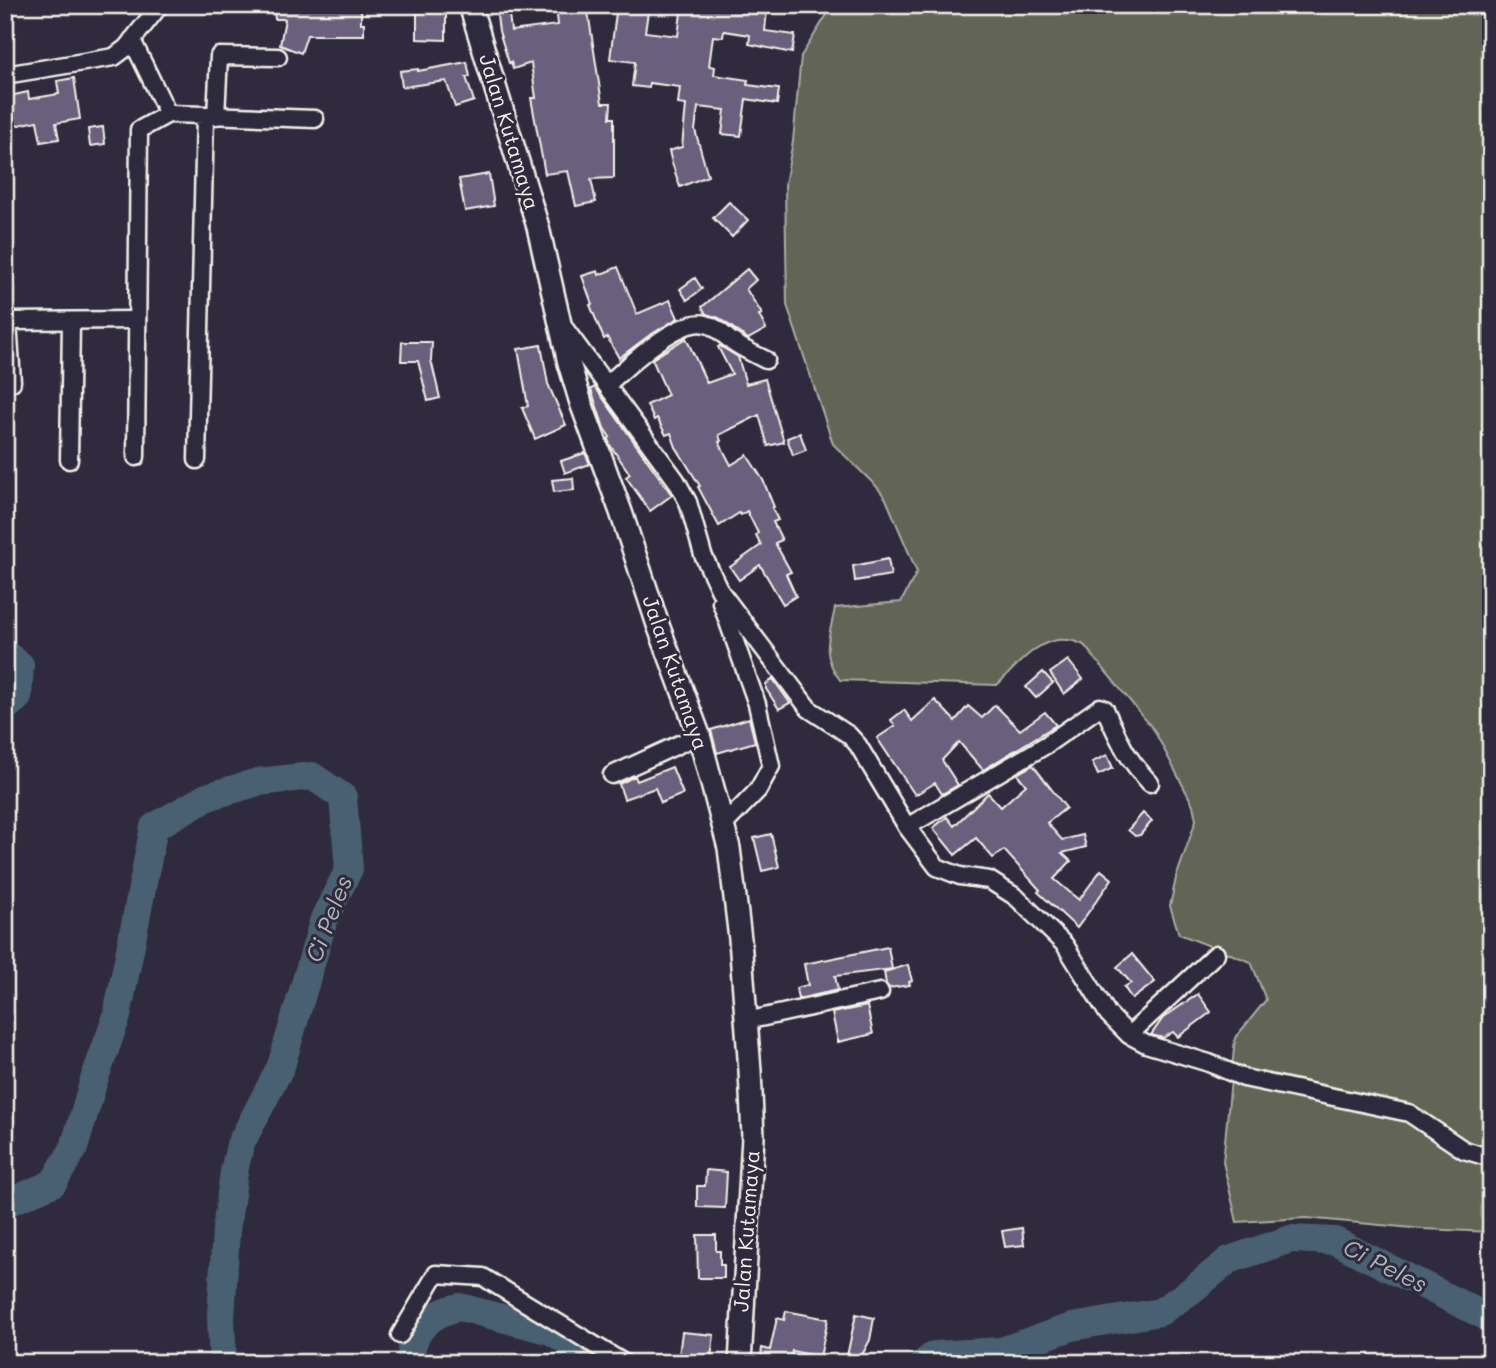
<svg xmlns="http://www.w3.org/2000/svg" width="1496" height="1368" font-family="Mali,sans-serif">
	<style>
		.green { fill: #626557; stroke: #ababa0; stroke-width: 2 }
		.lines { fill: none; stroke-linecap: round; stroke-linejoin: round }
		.river { stroke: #486172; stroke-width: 28 }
		.building { fill: #6b5e7b; stroke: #f4f1e8; stroke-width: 2 }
		.street-casing { stroke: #f4f1e8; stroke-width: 21 }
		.secondary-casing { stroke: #f4f1e8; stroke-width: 26 }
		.street { stroke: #2f2a3d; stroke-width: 16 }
		.secondary { stroke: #2f2a3d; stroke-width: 21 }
		.labels { text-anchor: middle; stroke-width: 6; stroke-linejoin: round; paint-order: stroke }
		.street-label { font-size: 21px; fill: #f4f1e8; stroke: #2f2a3d }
		.water-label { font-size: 23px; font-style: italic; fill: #afb7b9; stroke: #2f2a3d }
	</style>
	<rect width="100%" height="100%" fill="#2f2a3d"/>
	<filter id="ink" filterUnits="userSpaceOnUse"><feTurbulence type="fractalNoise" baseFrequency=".0143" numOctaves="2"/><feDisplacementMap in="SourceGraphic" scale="14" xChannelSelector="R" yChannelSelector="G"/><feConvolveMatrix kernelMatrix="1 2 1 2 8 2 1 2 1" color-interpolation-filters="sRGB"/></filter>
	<g filter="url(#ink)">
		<path class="green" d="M833 5H1491V1232L1423 1229 1306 1218 1237 1222 1223 1162 1235 1038 1266 1000 1251 962 1179 934 1170 906 1176 878 1196 820 1193 805 1154 730 1084 645C1046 626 1022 661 997 685L840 680C820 653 829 639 835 608L901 602 917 572 886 499 877 487 833 444 787 305 785 184 793 141 801 56Z"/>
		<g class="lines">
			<g class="river">
				<path d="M5 654 20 665 18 697 5 708"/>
				<path d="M5 1204 53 1183 74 1148 94 1080 117 1016 154 827 207 797 258 782 312 776 343 797 349 869 324 919 281 1066 240 1145 234 1172 226 1230 221 1319 223 1363"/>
				<path d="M412 1363C407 1332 433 1312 460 1307L551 1331 603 1363"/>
				<path d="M924 1363 934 1355 1001 1351 1072 1327 1160 1312 1192 1290 1229 1260 1291 1239 1335 1241 1491 1319"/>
			</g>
		</g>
		<g class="building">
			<path d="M273 5H361V23H364V35H307L301 53 280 45 285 19H275Z"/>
			<path d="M417 5H446V40L417 39Z"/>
			<path d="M508 5 511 31 558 25 556 6 587 5 602 103H611L610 118H614V178L591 179 596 202 576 206 568 171 545 174 531 98H536L531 63 513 69 511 62 509 63 499 31 496 7Z"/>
			<path d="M617 5H649L645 32 678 36 682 5 767 9 765 31 795 35 792 53 749 44 750 35 724 31 723 37 713 36 709 66 715 67 714 75 748 80 747 85 779 89 777 104 746 99 741 136 722 134 725 110 698 107 695 130 708 176 680 187 672 163 669 151 682 147 686 105 678 104 680 87 649 83V88L632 86 635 62 610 59Z"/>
			<path d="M467 62 470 77H466L474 101 455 107 446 81 402 87 400 71 418 69V71Z"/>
			<path d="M74 78 80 119 56 123 59 139 41 142 37 121 5 128V97L28 92 29 99 59 94 57 81Z"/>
			<path d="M103 127 105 144 90 146 88 129Z"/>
			<path d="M489 174 494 206 465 211 459 179Z"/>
			<path d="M729 202 748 220 732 237 713 218Z"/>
			<path d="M618 267 637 314 670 300 678 318 647 337 619 358 607 337 604 339 590 305 592 304 582 276 598 271 599 275Z"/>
			<path d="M747 269 756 280 746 289 762 314 759 315 766 329 748 339 719 318 706 314 702 307Z"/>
			<path d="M695 278 702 289 687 300 680 289Z"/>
			<path d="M686 338 707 383 732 374 718 347 720 346 738 357 746 384 765 379 784 442 768 446 759 415 719 435 721 441 719 442 731 465 747 455 763 480 774 507 772 508 778 520 773 522 782 540 775 543 791 572 786 574 796 596 783 604 760 565 739 580 730 567 761 545 756 535 758 533 747 511 741 515 739 513 719 526 698 487 700 486 676 447 671 433 666 435 657 418 654 420 647 405 668 395 652 359Z"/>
			<path d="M402 342H432L431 360 440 398 428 401 418 361H401Z"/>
			<path d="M541 345 548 384 566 425 535 439 522 408 528 406 518 349Z"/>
			<path d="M595 387 672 495 650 511 626 477 630 474 610 445 608 439 610 437 604 428 591 389Z"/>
			<path d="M800 433 806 450 793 455 787 438Z"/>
			<path d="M585 453 590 464 565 473 561 461Z"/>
			<path d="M573 478 574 490 554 492 552 480Z"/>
			<path d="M888 559 891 575 855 581 853 566Z"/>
			<path d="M1068 660 1083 679 1064 694 1050 673Z"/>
			<path d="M1043 672 1053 683 1036 698 1026 687Z"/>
			<path d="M773 679 790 703 779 709 766 689V684Z"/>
			<path d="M935 700 955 721 968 706 982 718 995 705 1020 730 1045 712 1056 725 983 770 959 742 942 760 958 785 942 794 935 783 915 795 877 738 895 726 891 720 904 710 912 721Z"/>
			<path d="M749 718 755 742 717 753 711 730Z"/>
			<path d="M1107 755 1113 768 1098 775 1092 762Z"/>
			<path d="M1033 765 1066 808 1047 823 1062 840 1083 835 1086 847 1062 853 1071 861 1054 879 1079 900 1101 870 1112 879 1077 928 1038 892 1040 890 1004 850 993 858 976 838 955 855 933 828 947 817 954 826 988 793 1001 807 1026 785 1017 774Z"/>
			<path d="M672 767 683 794 661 803 655 788 624 799 619 784 635 776 637 781Z"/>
			<path d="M1143 813 1152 821 1140 835 1135 836 1128 830Z"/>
			<path d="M771 834 779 867 762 871 754 838Z"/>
			<path d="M888 947 892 969 835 976 838 990 798 999 796 988 808 985 804 964Z"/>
			<path d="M1132 954 1155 982 1132 999 1124 987 1131 983 1117 967Z"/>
			<path d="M908 965 912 981 909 982 910 985 889 988 886 984 884 972Z"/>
			<path d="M1198 994 1211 1012 1178 1037 1173 1032 1163 1038 1151 1035 1163 1018Z"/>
			<path d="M867 1006 873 1034 838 1042 832 1013Z"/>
			<path d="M706 1170 727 1172 725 1208 697 1207V1186H705Z"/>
			<path d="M1022 1228 1024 1245 1005 1247 1002 1231Z"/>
			<path d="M697 1235H716V1251H720V1265H724V1278H698Z"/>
			<path d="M786 1311 828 1319 820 1357 792 1351 790 1363H760L762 1348 770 1350 777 1318 784 1320Z"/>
			<path d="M856 1314 874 1318 870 1340 860 1359 847 1356Z"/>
			<path d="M682 1332 714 1335 711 1358 692 1356 691 1363H678Z"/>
		</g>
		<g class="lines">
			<defs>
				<g id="street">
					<path d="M132 40 168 114 139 130 136 457"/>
					<path d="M5 75 114 57 126 48 160 5"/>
					<path d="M168 114 205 115 197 460"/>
					<path d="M207 115 315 119"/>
					<path d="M216 116 219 56 278 57"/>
					<path d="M563 326 676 480 688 502 703 555 720 591 809 709 849 735 858 745 907 827 937 867 960 876 989 880 1016 897 1065 945 1108 1014 1129 1035 1146 1044 1209 1063 1244 1078 1409 1113 1464 1150 1491 1158"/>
					<path d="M12 382 8 321 137 320"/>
					<path d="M607 385C625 368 679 317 706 324 716 326 724 336 733 342 743 349 754 354 766 360"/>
					<path d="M69 460 71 321"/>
					<path d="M721 602 757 704 771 766 758 790 723 826"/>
					<path d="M612 775 699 735"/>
					<path d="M907 827 1046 745 1100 707 1105 709C1120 742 1125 756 1150 783"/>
					<path d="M746 1021 880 992"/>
					<path d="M1129 1035 1216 954"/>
					<path d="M400 1335 436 1274 483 1277 624 1363"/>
				</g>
				<path id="secondary" d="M470 5 538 227 569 363 581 403 621 512 658 625 699 735 729 848 740 939 750 1071 753 1137 740 1363"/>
			</defs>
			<use href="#street" class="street-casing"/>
			<use href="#secondary" class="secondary-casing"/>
			<use href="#street" class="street"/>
			<use href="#secondary" class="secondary"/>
		</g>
	</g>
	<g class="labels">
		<g class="street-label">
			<text transform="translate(509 132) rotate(73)" y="7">Jalan Kutamaya</text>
			<text transform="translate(675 673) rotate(71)" y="7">Jalan Kutamaya</text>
			<text transform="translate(747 1231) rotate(-86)" y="7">Jalan Kutamaya</text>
		</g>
		<g class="water-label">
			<text transform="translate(329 919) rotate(-69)" y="8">Ci Peles</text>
			<text transform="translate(1385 1266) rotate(27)" y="8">Ci Peles</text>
		</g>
	</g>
	<rect width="1496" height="1368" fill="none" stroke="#2f2a3d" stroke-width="28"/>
	<rect x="14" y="14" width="1468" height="1340" fill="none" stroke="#f4f1e8" stroke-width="2.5" filter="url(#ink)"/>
</svg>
